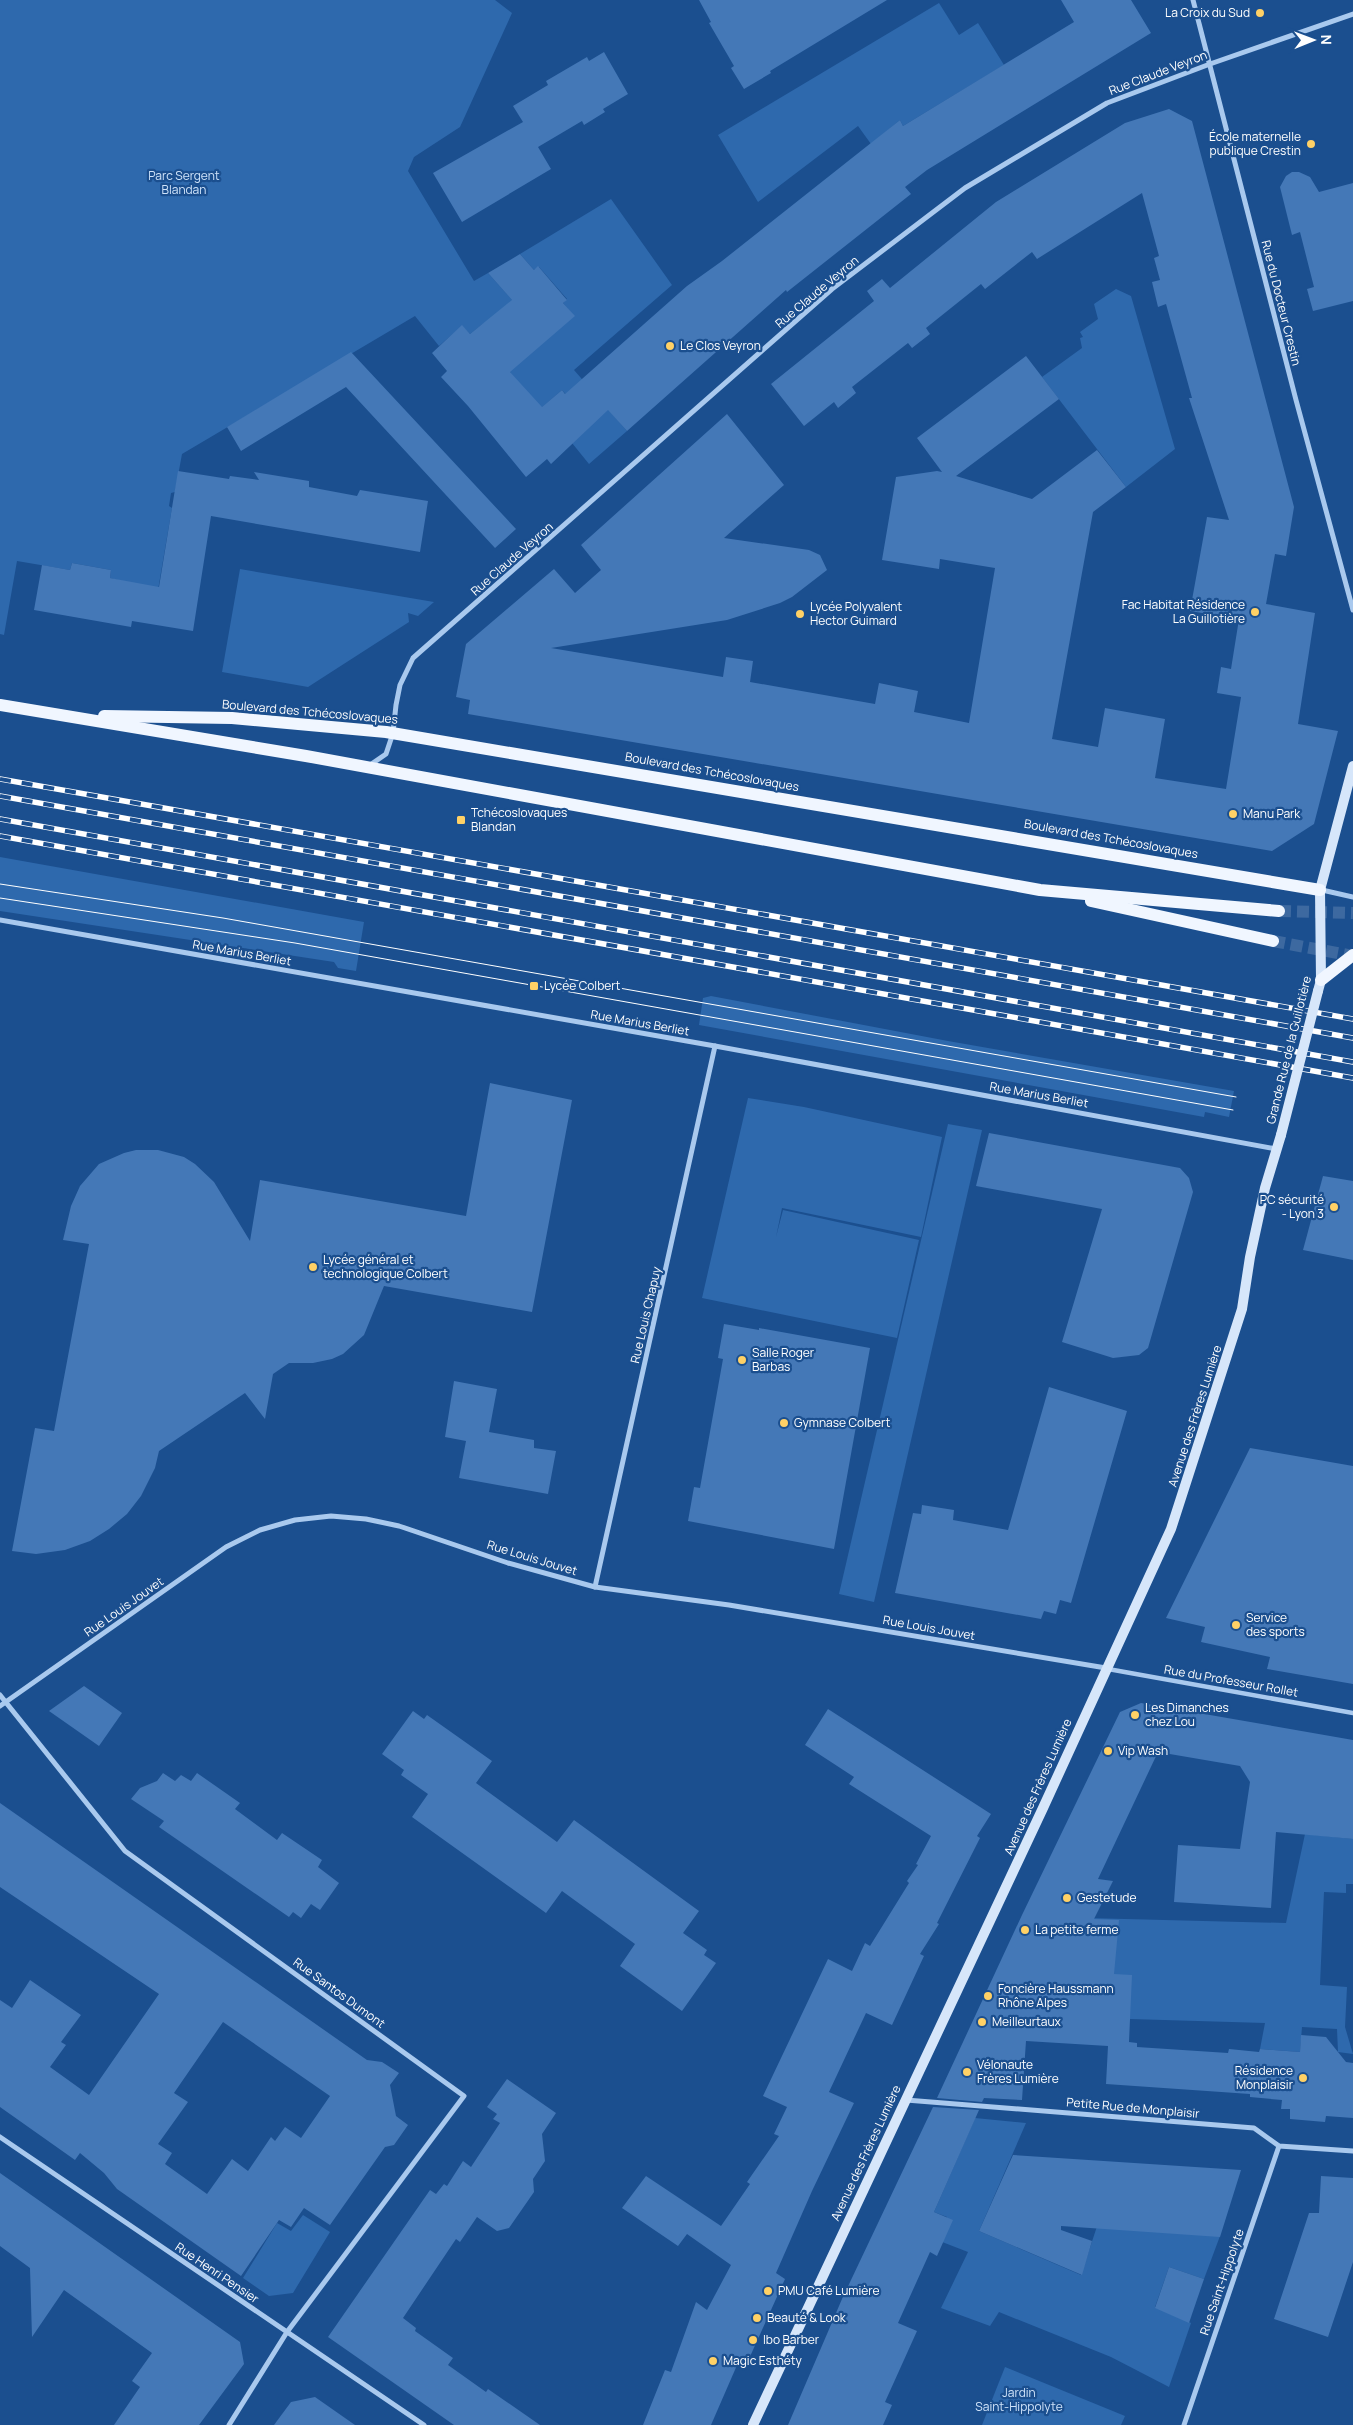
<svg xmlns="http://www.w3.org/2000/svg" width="1353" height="2425" font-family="Manrope,sans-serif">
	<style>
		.green { fill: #2e69ad }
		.building { fill: #4478b7; fill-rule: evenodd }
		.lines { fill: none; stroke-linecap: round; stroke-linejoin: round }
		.primary-tunnel { stroke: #3d69a0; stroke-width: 12; stroke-dasharray: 12 6; stroke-linecap: butt }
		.pedestrian { stroke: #a9c9ee; stroke-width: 4.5 }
		.minor { stroke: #a9c9ee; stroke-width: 5 }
		.secondary { stroke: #d6e6fa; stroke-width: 10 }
		.primary { stroke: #f0f6ff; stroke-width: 12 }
		.tram { stroke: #fff; stroke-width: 1 }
		.rail-casing { stroke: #fff; stroke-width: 5.5 }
		.rail { stroke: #1b4f8f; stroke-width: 4; stroke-dasharray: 11; stroke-linecap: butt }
		.secondary-bridge { stroke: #d6e6fa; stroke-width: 10 }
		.poi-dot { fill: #ffd166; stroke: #1b4f8f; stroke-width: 2 }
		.labels { text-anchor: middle; stroke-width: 4.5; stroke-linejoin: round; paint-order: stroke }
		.poi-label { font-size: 12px; fill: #fff; stroke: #1b4f8f; text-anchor: start }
		.street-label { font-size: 12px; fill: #fff; stroke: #1b4f8f }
		.park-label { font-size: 12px; fill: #cfe3fa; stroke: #1b4f8f }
	</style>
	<rect width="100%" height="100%" fill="#1b4f8f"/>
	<g class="green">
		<path d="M0 0H495L512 13 460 127 414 157 408 171 474 281 488 273 547 339 574 316 563 303 567 299 539 267 534 270 520 254 611 199 672 285 574 370 627 431 589 464 572 443 592 424 562 390 532 416 510 372 501 343 484 323 470 334 462 326 439 346 415 316 182 454 175 492 171 493 169 506 172 508 158 590 110 578 111 570 72 563 70 570 17 561 4 635 0 634Z"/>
		<path d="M939 3 959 35 978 23 1004 65 903 126 900 120 871 144 858 126 758 202 718 135Z"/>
		<path d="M1116 289 1131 296 1175 449 1126 487 1042 377 1082 348 1080 338 1083 337 1080 332 1098 319 1094 304Z"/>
		<path d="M240 569 434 602 418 616 408 613 409 622 308 687 222 672Z"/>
		<path d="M0 857 364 922 356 971 338 968 334 962 0 911Z"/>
		<path d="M711 996 948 1041 1234 1091 1229 1117 1205 1112 1204 1117 699 1025 703 998Z"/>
		<path d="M748 1098 804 1107 942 1137 921 1237 782 1208 776 1237 783 1210 919 1240 897 1338 702 1298Z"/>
		<path d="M948 1124 982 1130 874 1602 839 1594Z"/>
		<path d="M1305 1834 1353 1839V1884H1346V1893L1324 1892 1320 1985 1347 1987 1345 2027 1353 2054 1338 2052 1337 2029 1302 2027 1300 2052 1260 2049 1265 2023 1130 2019 1085 1973 1086 1918 1286 1923Z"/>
		<path d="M975 2118 1026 2123 979 2231 1081 2275 1104 2205 1220 2236 1204 2279 1169 2267 1155 2307 1191 2323 1169 2387 1111 2357 999 2312 990 2326 941 2308 968 2252 937 2240 947 2217 934 2212Z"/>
		<path d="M303 2215 330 2232 293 2293 269 2296 243 2278 277 2223 291 2231Z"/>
		<path d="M1005 2367 1125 2416 1121 2425H982Z"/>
	</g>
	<g class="building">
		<path d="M699 0H887L770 71 771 73 744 89 731 68 734 66 709 23 711 22Z"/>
		<path d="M1061 0H1131L1151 33 927 170 905 187 911 194 787 292 786 290 627 431 608 410 551 464 547 459 526 477 468 406 441 377 447 371 432 353 462 325 470 334 512 300 488 273 520 254 534 270 538 266 567 300 563 303 575 316 510 372 542 407 562 390 565 394 687 286 722 261 900 120 903 126 1074 22Z"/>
		<path d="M604 52 628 94 603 109 605 112 584 125 582 121 538 147 551 169 462 222 433 173 523 122 513 106 548 85 546 81 587 57 589 61Z"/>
		<path d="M1169 109 1192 121 1294 507 1286 556 1275 554 1266 604 1315 613 1298 724 1338 731 1314 824 1272 851 468 714 470 700 456 697 466 644 554 569 575 593 601 570 581 545 727 414 784 485 724 538 809 550 820 555 827 570 792 597 780 603 727 620 551 648 723 677 726 657 753 661 750 682 875 704 879 683 918 691 914 712 969 723 995 568 940 559 939 569 882 560 896 477 937 471 942 472 917 438 1026 356 1059 399 956 476 1032 499 1097 450 1126 487 1093 512 1052 739 1098 747 1105 708 1165 719 1155 778 1226 789 1241 697 1217 693 1221 667 1231 669 1239 619 1190 611 1207 517 1229 520 1189 398H1192L1166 304 1158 307 1152 282 1160 280 1154 258 1159 256 1142 193 1037 259 1032 252 985 289 981 284 926 328 930 334 912 348 908 343 852 387 856 393 838 408 834 402 804 426 771 384 874 301 867 291 882 279 890 288 996 202 1125 123Z"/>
		<path d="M1292 172H1299L1310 177 1319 192 1353 183V301L1313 311 1307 289 1314 287 1300 232 1292 235 1280 187 1286 176Z"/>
		<path d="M351 352 516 529 495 548 346 387 241 451 227 427Z"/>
		<path d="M178 471 229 479 230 476 259 480 254 472 309 481V487L357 496 360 490 428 501 420 552 211 516 193 631 132 621 131 627 34 610 42 565 70 570 72 563 111 570 110 578 159 587Z"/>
		<path d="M490 1083 572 1100 532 1312 384 1286 364 1335 343 1354 332 1359 313 1363H289L273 1374 265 1419 245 1393 159 1451 155 1468 141 1496 127 1514 109 1529 90 1541 65 1550 36 1554 12 1551 35 1428 54 1431 89 1244 63 1240 71 1206 80 1186 99 1164 124 1153 136 1150H158L184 1157 195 1164 214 1182 250 1241 260 1180 466 1216Z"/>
		<path d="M989 1133 1180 1168 1189 1178 1193 1192 1148 1348 1139 1355 1113 1358 1062 1342 1102 1209 976 1186Z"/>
		<path d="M1323 1176 1353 1181V1260L1303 1250Z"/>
		<path d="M724 1324 759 1330V1328L870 1348 834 1549 688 1521 694 1487 700 1488 723 1359 718 1358Z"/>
		<path d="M454 1381 497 1389 489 1432 534 1440V1448L556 1451 548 1494 459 1478 466 1441 445 1437Z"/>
		<path d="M1049 1387 1127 1411 1071 1603 1060 1600 1056 1614 1044 1611 1041 1619 895 1593 913 1513 921 1514 922 1505 954 1510 953 1520 1008 1530Z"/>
		<path d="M1250 1448 1353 1466V1684L1267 1669 1270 1657 1201 1642 1205 1627 1166 1618Z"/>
		<path d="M84 1686 122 1713 99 1746 49 1711Z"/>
		<path d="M1141 1703 1353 1740V1839L1276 1832 1271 1908 1174 1902 1178 1845 1240 1849 1250 1782 1240 1766 1158 1752 1098 1879 1113 1881 1094 1919 1119 1920 1114 1974 1132 1975 1129 2042 1137 2043V2047L1228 2053 1229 2049 1259 2052 1260 2049 1300 2052 1301 2035 1326 2037 1346 2062 1353 2063V2118L1326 2116 1325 2122 1290 2119V2109H1281L1282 2100 1250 2097V2094L1106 2084 1108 2046 1026 2041 1022 2100 984 2098 982 2102 937 2098 1022 1915 1120 1712Z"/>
		<path d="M828 1709 991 1814 977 1836 980 1838 937 1923 939 1924 920 1954 924 1956 892 2025 866 2013 829 2092 854 2103 812 2191 776 2273 785 2279 748 2361 741 2356 711 2425H643L665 2370 671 2372 696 2302 707 2310 731 2265 687 2234 678 2246 622 2208 646 2176 721 2226 750 2184 747 2182 779 2136 774 2134 787 2107 763 2096 828 1959 852 1971 865 1943 870 1946 909 1883 907 1881 918 1865 916 1864 931 1836 849 1784 854 1777 805 1745Z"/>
		<path d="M413 1711 424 1719 427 1715 492 1761 476 1783 557 1842 574 1820 699 1911 683 1933 707 1950 704 1955 716 1963 682 2011 620 1966 635 1944 562 1891 546 1913 412 1817 428 1794 401 1775 404 1770 382 1754Z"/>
		<path d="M163 1773 175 1781 181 1775 191 1781 197 1773 240 1803 235 1809 277 1840 282 1833 322 1860 318 1867 339 1883 320 1910 311 1904 301 1918 293 1912 289 1917 159 1827 164 1821 131 1799 140 1788 157 1781Z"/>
		<path d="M0 1803 367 2060 382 2062 399 2073 390 2085 396 2116 408 2125 394 2145 385 2147 330 2225 304 2208 291 2227 279 2220 241 2276 117 2189 104 2173 80 2153 75 2160 0 2107V2000L12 2008 30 1980 81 2015 61 2042 66 2045 50 2067 89 2095 159 1994 0 1887ZM223 2022 330 2096 301 2138 285 2127 275 2141 271 2137 248 2171 232 2159 207 2194 165 2164 172 2153 158 2144 188 2102 174 2093Z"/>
		<path d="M507 2079 556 2113 542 2134 545 2161 533 2179 534 2192 509 2228 497 2231 477 2217 460 2242 456 2239 403 2318 416 2328 415 2331 453 2358 448 2365 486 2392 488 2389 540 2425H454L328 2337 430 2190 436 2194 444 2184 447 2186 463 2161 471 2167 500 2123 493 2119 497 2114 487 2107Z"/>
		<path d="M933 2107 979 2110 934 2212 953 2220 937 2256 930 2252 898 2323 917 2331 885 2402 892 2405 883 2425H788L842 2299Z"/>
		<path d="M1013 2155 1119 2162 1241 2170 1220 2237 1061 2226V2230L1092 2241 1082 2275 979 2231Z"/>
		<path d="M0 2173 240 2342 244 2364 199 2425H114L140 2387 132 2381 152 2353 64 2290 32 2337 30 2268 0 2246Z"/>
		<path d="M1321 2176 1353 2178V2262L1328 2337 1274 2319 1309 2213H1319Z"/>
		<path d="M1169 2267 1204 2279 1189 2323 1155 2308Z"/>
		<path d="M315 2397 355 2425H274L291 2402Z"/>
	</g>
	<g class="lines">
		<g class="primary-tunnel">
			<path d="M1279 911 1353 913"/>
			<path d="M1273 941 1353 956"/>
		</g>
		<path class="pedestrian" d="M1108 1669 1353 1713"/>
		<g class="minor">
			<path d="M1193 0 1296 400 1353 610"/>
			<path d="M370 765 386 754 393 733 396 705 400 685 413 658 832 289 965 188 1107 103 1210 64 1353 14"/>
			<path d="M1322 890 1353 897"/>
			<path d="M0 920 715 1046 1276 1149"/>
			<path d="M595 1587 715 1046"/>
			<path d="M0 1695 125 1851 464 2096 287 2332 229 2425"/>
			<path d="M0 1706 226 1547 260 1530 295 1520 331 1516 366 1519 399 1526 508 1563 595 1587 729 1605 1106 1668"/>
			<path d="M906 2100 1254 2128 1279 2146 1353 2151"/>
			<path d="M0 2137 424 2425"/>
			<path d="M1184 2425 1279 2146"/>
		</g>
		<g class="secondary">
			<path d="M1318 991 1321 980 1320 890 1353 766"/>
			<path d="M753 2425 1043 1808 1171 1529 1242 1309 1250 1257 1265 1188 1281 1135"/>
		</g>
		<g class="primary">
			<path d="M0 705 306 756 1040 890 1279 911"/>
			<path d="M104 716 232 718 386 732 1320 890"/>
			<path d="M1091 901 1273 941"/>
			<path d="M1321 980 1353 955"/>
		</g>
		<g class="tram">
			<path d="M0 884 223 918 1236 1097"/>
			<path d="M0 898 295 943 1233 1110"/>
		</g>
		<defs>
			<g id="rail">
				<path d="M0 779 1353 1019"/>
				<path d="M0 796 1353 1038"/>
				<path d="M0 819 1353 1062"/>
				<path d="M0 836 1353 1078"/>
			</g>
		</defs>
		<use href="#rail" class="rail-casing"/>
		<use href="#rail" class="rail"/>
		<path class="secondary-bridge" d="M1281 1135 1318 991"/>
	</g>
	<g class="poi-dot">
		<circle cx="1260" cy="13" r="5"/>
		<circle cx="1311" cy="144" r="5"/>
		<circle cx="670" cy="346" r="5"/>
		<circle cx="1255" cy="612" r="5"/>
		<circle cx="800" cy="614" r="5"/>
		<circle cx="1233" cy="814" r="5"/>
		<rect x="456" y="815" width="10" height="10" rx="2.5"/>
		<rect x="529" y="981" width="10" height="10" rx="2.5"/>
		<circle cx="1334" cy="1207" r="5"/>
		<circle cx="313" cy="1267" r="5"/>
		<circle cx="742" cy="1360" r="5"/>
		<circle cx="784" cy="1423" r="5"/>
		<circle cx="1236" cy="1625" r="5"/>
		<circle cx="1135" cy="1715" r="5"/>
		<circle cx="1108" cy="1751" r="5"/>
		<circle cx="1067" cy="1898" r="5"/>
		<circle cx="1025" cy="1930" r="5"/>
		<circle cx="988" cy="1996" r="5"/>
		<circle cx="982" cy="2022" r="5"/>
		<circle cx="967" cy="2072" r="5"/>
		<circle cx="1303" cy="2078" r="5"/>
		<circle cx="768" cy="2291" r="5"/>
		<circle cx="757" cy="2318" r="5"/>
		<circle cx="753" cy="2340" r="5"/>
		<circle cx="713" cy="2361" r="5"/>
	</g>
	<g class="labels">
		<g class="poi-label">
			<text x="1250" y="17" text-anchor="end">La Croix du Sud</text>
			<text x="1301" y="141" text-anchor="end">École maternelle<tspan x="1301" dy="14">publique Crestin</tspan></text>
			<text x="680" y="350">Le Clos Veyron</text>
			<text x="1245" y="609" text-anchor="end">Fac Habitat Résidence<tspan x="1245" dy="14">La Guillotière</tspan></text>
			<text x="810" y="611">Lycée Polyvalent<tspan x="810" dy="14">Hector Guimard</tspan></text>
			<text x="471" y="817">Tchécoslovaques<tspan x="471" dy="14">Blandan</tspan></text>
			<text x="1243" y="818">Manu Park</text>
			<text x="544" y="990">Lycée Colbert</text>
			<text x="1324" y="1204" text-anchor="end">PC sécurité<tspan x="1324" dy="14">- Lyon 3</tspan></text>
			<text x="323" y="1264">Lycée général et<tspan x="323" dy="14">technologique Colbert</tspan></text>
			<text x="752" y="1357">Salle Roger<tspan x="752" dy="14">Barbas</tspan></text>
			<text x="794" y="1427">Gymnase Colbert</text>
			<text x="1246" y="1622">Service<tspan x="1246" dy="14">des sports</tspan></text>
			<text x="1145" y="1712">Les Dimanches<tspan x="1145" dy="14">chez Lou</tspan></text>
			<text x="1118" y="1755">Vip Wash</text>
			<text x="1077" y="1902">Gestetude</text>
			<text x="1035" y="1934">La petite ferme</text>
			<text x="998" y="1993">Foncière Haussmann<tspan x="998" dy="14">Rhône Alpes</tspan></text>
			<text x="992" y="2026">Meilleurtaux</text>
			<text x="977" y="2069">Vélonaute<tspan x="977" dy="14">Frères Lumière</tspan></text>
			<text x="1293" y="2075" text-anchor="end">Résidence<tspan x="1293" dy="14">Monplaisir</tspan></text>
			<text x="778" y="2295">PMU Café Lumière</text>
			<text x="767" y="2322">Beauté &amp; Look</text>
			<text x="763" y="2344">Ibo Barber</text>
			<text x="723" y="2365">Magic Esthéty</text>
		</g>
		<g class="street-label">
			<text transform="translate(1158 73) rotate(-21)" y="4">Rue Claude Veyron</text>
			<text transform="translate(817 292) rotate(-40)" y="4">Rue Claude Veyron</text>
			<text transform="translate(1281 303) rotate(76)" y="4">Rue du Docteur Crestin</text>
			<text transform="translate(512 559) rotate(-41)" y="4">Rue Claude Veyron</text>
			<text transform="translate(310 712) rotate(5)" y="4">Boulevard des Tchécoslovaques</text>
			<text transform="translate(712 772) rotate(10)" y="4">Boulevard des Tchécoslovaques</text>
			<text transform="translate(1111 839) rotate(10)" y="4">Boulevard des Tchécoslovaques</text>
			<text transform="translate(242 953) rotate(10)" y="4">Rue Marius Berliet</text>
			<text transform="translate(640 1023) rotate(10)" y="4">Rue Marius Berliet</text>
			<text transform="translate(1289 1050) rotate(-76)" y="4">Grande Rue de la Guillotière</text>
			<text transform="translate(1039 1095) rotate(10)" y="4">Rue Marius Berliet</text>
			<text transform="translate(646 1315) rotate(-77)" y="4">Rue Louis Chapuy</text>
			<text transform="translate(1195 1416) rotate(-72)" y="4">Avenue des Frères Lumière</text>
			<text transform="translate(532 1558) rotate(17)" y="4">Rue Louis Jouvet</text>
			<text transform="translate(124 1607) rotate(-35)" y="4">Rue Louis Jouvet</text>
			<text transform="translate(929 1628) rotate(10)" y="4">Rue Louis Jouvet</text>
			<text transform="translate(1231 1681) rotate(10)" y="4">Rue du Professeur Rollet</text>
			<text transform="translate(1038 1787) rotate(-66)" y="4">Avenue des Frères Lumière</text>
			<text transform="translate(339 1993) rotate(36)" y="4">Rue Santos Dumont</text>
			<text transform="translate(1133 2108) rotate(5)" y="4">Petite Rue de Monplaisir</text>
			<text transform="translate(866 2153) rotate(-65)" y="4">Avenue des Frères Lumière</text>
			<text transform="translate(217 2273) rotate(34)" y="4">Rue Henri Pensier</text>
			<text transform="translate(1222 2282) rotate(-71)" y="4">Rue Saint-Hippolyte</text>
		</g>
		<g class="park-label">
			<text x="184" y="180">Parc Sergent<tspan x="184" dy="14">Blandan</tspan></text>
			<text x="1019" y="2397">Jardin<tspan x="1019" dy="14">Saint-Hippolyte</tspan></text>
		</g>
	</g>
	<g transform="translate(1313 40) rotate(89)" stroke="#1b4f8f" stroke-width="4" paint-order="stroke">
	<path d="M0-4L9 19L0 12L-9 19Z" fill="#ffffff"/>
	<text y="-8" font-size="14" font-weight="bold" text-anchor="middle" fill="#ffffff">N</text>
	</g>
</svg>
